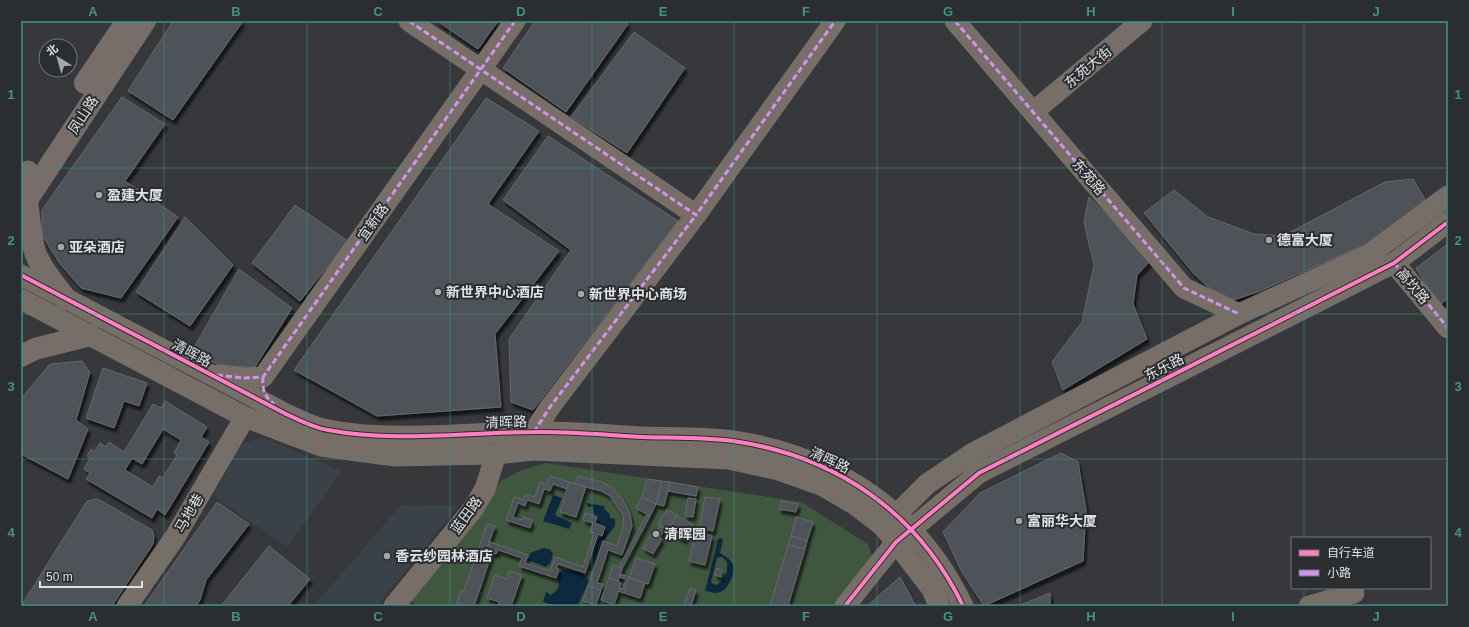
<svg xmlns="http://www.w3.org/2000/svg" width="1469" height="627" font-family="Helvetica,'Noto Sans SC',sans-serif">
	<style>
		.built { fill: #3a4149 }
		.green { fill: #3f573f }
		.water { fill: #0d2940; fill-rule: evenodd }
		.building { fill: #4d5259; stroke: #67686a; fill-rule: evenodd; filter: url(#shadow) }
		.lines { fill: none; stroke-linecap: round; stroke-linejoin: round }
		.minor { stroke: #776e68; stroke-width: 21 }
		.major { stroke: #776e69; stroke-width: 22 }
		.quiet { stroke: #d193ec; stroke-width: 3; stroke-dasharray: 6 3; stroke-linecap: butt }
		.cycleway-casing { stroke: #2b2e31; stroke-width: 6 }
		.cycleway { stroke: #ff80c0; stroke-width: 4 }
		.grid { fill: none; stroke: #43918b; stroke-width: 1; stroke-opacity: 0.55 }
		.poi-dot { fill: #a4a6a8; stroke: #2b2e31; stroke-width: 1.5 }
		.labels { text-anchor: middle; stroke-width: 4; stroke-linejoin: round; paint-order: stroke }
		.street-label { font-size: 14px; fill: #dfe1e3; stroke: #2b2e31 }
		.poi-label { font-size: 14px; font-weight: bold; fill: #dfe1e3; stroke: #2b2e31; text-anchor: start }
		.neatline { fill: none; stroke: #43918b; stroke-width: 1.5 }
		.grid-label { font-size: 13px; text-anchor: middle; font-weight: bold; fill: #43918b }
	</style>
	<defs>
		<filter id="shadow"><feDropShadow dx="2.5" dy="4.5" stdDeviation="1" flood-color="#0009"/></filter>
	</defs>
	<rect width="100%" height="100%" fill="#36383b"/>
	<g class="built">
		<path d="M261 437 342 471 287 547 213 496 241 445Z"/>
		<path d="M459 505 377 606H314L400 506Z"/>
	</g>
	<path class="green" d="M546 463 801 502 868 544 873 559 838 606H418L410 600 502 480 522 470Z"/>
	<g class="water">
		<path d="M553 495 562 498 555 515 572 523 569 529 543 521Z"/>
		<path d="M586 503 605 506 604 509 609 513 610 518 615 519V526L603 541 592 571H589L598 539 602 536 605 527 595 523 597 517 594 514 593 507H588Z"/>
		<path d="M721 538 723 540 720 553C725 556 729 558 732 563 737 572 728 592 717 593 714 594 708 591 705 591L718 539ZM722 557 727 562C728 573 725 578 717 585L713 584 711 582 717 558Z"/>
		<path d="M543 548 549 549 553 553 551 562 546 567 528 560 530 553Z"/>
		<path d="M562 569 580 572 589 580C586 590 581 596 578 606H555L543 602 546 592 551 595 556 591 559 586 558 578Z"/>
	</g>
	<g class="building">
		<path d="M173 21H243L173 120 128 91Z"/>
		<path d="M437 21H498L478 49Z"/>
		<path d="M535 21H624L628 24 566 112 503 68Z"/>
		<path d="M634 32 685 68 627 153 571 117Z"/>
		<path d="M122 97 165 124 125 181 178 217 121 298 81 288 60 264 42 235V210Z"/>
		<path d="M486 98 539 131 488 204 559 251 495 334 501 407 377 416 294 370Z"/>
		<path d="M548 136 678 221 533 410 511 402 509 339 571 250 503 200Z"/>
		<path d="M1413 179 1425 199 1418 207 1366 244 1258 292 1233 300 1208 287 1194 274 1144 213 1174 190 1208 217 1254 234 1283 236 1385 182Z"/>
		<path d="M1089 197 1151 260 1137 275 1133 304 1147 339 1063 390 1052 362 1082 322 1094 265 1084 222Z"/>
		<path d="M295 205 348 241 300 301 252 263Z"/>
		<path d="M185 217 233 265 190 326 136 292Z"/>
		<path d="M1448 244V298L1439 306 1416 268Z"/>
		<path d="M239 269 292 308 255 367H222L192 351Z"/>
		<path d="M82 361 90 372 76 420 88 429 68 479 21 454V399L50 364Z"/>
		<path d="M103 368 147 383 139 406 124 401 114 428 86 418Z"/>
		<path d="M165 401 207 427 201 437 209 442 165 515 157 509 152 518 86 479 90 473 84 469 90 458 87 456 91 449 94 452 100 443 106 447 109 442 124 452 153 404 161 408ZM163 429 181 440 174 453 177 455 163 478 159 476 153 487 125 470 132 458 142 464Z"/>
		<path d="M1061 453 1078 462 1086 510 1083 561 984 606 962 572 943 532 980 493Z"/>
		<path d="M550 476 569 482 567 489 553 484 550 491 544 489 539 504 527 500 525 506 518 503 513 517 522 520 523 517 532 520 530 528 506 520 514 497 523 500 525 494 535 497 540 482 547 485Z"/>
		<path d="M578 476 602 482 614 489 623 500 630 514 632 526 622 555 608 550 597 583 603 584 601 590 588 586 603 541 617 546 624 524 623 516 610 496 601 491 575 484Z"/>
		<path d="M647 479 662 481 656 504 642 497Z"/>
		<path d="M662 481 670 482 664 506 656 504Z"/>
		<path d="M569 482 586 487 576 517 560 512Z"/>
		<path d="M670 482 698 487 696 496 668 491Z"/>
		<path d="M642 497 656 504 650 516 636 508Z"/>
		<path d="M705 497 720 499 713 531 699 528Z"/>
		<path d="M688 498 696 499 693 517 685 516Z"/>
		<path d="M98 499 152 530 154 536 153 544 112 606H21L87 501Z"/>
		<path d="M781 501 798 504 796 512 779 509Z"/>
		<path d="M217 502 249 524 206 580 200 600 196 606H144Z"/>
		<path d="M667 509 677 515 668 530 658 524Z"/>
		<path d="M585 513 597 517 595 523 605 527 602 536 598 534 585 573 558 564 556 568 559 569 556 578 519 566 522 558 498 550 496 554 486 551 490 542 528 555 525 563 550 571 555 557 583 567 594 533 590 532 593 523 583 520Z"/>
		<path d="M647 514 650 516 635 544 622 568 619 567Z"/>
		<path d="M677 515 693 525 684 540 668 530Z"/>
		<path d="M796 517 813 522 807 541 791 536Z"/>
		<path d="M487 524 495 526 486 551 492 553 474 606H456L461 590 464 591Z"/>
		<path d="M660 526 665 529 659 538 655 535Z"/>
		<path d="M696 532 712 536 705 565 689 561Z"/>
		<path d="M652 533 662 539 653 554 643 548Z"/>
		<path d="M791 536 807 541 805 549 788 545Z"/>
		<path d="M788 545 805 549 788 606H770Z"/>
		<path d="M269 546 310 579 288 606H221Z"/>
		<path d="M636 558 655 564 648 584 629 578Z"/>
		<path d="M613 565 622 568 618 581 609 578Z"/>
		<path d="M717 568 722 570 721 577 715 575Z"/>
		<path d="M509 571 522 575 511 606H498L499 602 487 598 495 575 507 579Z"/>
		<path d="M620 574 630 577 624 593 618 591 620 588 623 589 626 579 619 577Z"/>
		<path d="M900 577 916 606H867Z"/>
		<path d="M609 578 621 583 614 605 601 600Z"/>
		<path d="M629 578 645 583 640 598 624 593Z"/>
		<path d="M588 586 601 590 596 605 583 601Z"/>
		<path d="M690 588 696 590 691 606H686L684 605Z"/>
		<path d="M1050 593V606H1018Z"/>
	</g>
	<g class="lines">
		<g class="minor">
			<path d="M409 21 696 215 835 21"/>
			<path d="M955 21 1184 288 1239 314"/>
			<path d="M1033 112 1142 21"/>
			<path d="M21 177 28 171"/>
			<path d="M1394 263 1448 328"/>
			<path d="M21 275 286 414C299 420 314 428 328 430 396 443 465 432 534 432 570 431 606 435 643 437 672 438 703 437 733 441 836 456 918 512 963 606"/>
			<path d="M21 299 245 417 321 446 395 456 496 454 534 450 729 459 779 470 821 485 854 504 884 527 932 589 939 606"/>
			<path d="M220 375 244 378 263 377 515 21"/>
			<path d="M534 432 550 407 696 215"/>
			<path d="M887 524 927 484 973 453 1239 314 1370 254 1448 196"/>
			<path d="M127 606 175 537 245 417"/>
			<path d="M394 606 473 509 485 489 496 454"/>
			<path d="M845 606 896 542 979 473 1394 263 1448 222"/>
			<path d="M1309 606 1354 593"/>
		</g>
		<g class="major">
			<path d="M85 83 127 21"/>
			<path d="M27 199C29 217 30 235 35 252 41 269 55 284 66 299"/>
			<path d="M21 209 145 21"/>
			<path d="M21 356 35 349 90 335"/>
		</g>
		<g class="quiet">
			<path d="M409 21 696 215 835 21"/>
			<path d="M955 21 1184 288 1239 314"/>
			<path d="M1394 263 1448 328"/>
			<path d="M217 375 244 378 263 377 515 21"/>
			<path d="M263 377C262 389 264 396 274 404"/>
			<path d="M534 432 550 407 696 215"/>
		</g>
		<defs>
			<g id="cycleway">
				<path d="M21 275 286 414C299 420 314 428 328 430 396 443 465 432 534 432 570 431 606 435 643 437 672 438 703 437 733 441 836 456 918 512 963 606"/>
				<path d="M845 606 896 542 979 473 1394 263 1448 222"/>
			</g>
		</defs>
		<use href="#cycleway" class="cycleway-casing"/>
		<use href="#cycleway" class="cycleway"/>
	</g>
	<path class="grid" d="M164 21V606M307 21V606M450 21V606M592 21V606M734 21V606M877 21V606M1020 21V606M1162 21V606M1304 21V538M21 168H1448M21 314H1448M21 459H1448M1304 588V606"/>
	<g class="poi-dot">
		<circle cx="99" cy="195" r="4"/>
		<circle cx="1269" cy="240" r="4"/>
		<circle cx="61" cy="247" r="4"/>
		<circle cx="438" cy="292" r="4"/>
		<circle cx="581" cy="294" r="4"/>
		<circle cx="1019" cy="521" r="4"/>
		<circle cx="656" cy="534" r="4"/>
		<circle cx="387" cy="556" r="4"/>
	</g>
	<g class="labels">
		<g class="street-label">
			<text transform="translate(1088 67) rotate(-40)" y="5">东苑大街</text>
			<text transform="translate(83 115) rotate(-57)" y="5">凤山路</text>
			<text transform="translate(1089 177) rotate(49)" y="5">东苑路</text>
			<text transform="translate(373 222) rotate(-55)" y="5">宜新路</text>
			<text transform="translate(1413 286) rotate(50)" y="5">高坎路</text>
			<text transform="translate(192 353) rotate(28)" y="5">清晖路</text>
			<text transform="translate(1164 367) rotate(-27)" y="5">东乐路</text>
			<text transform="translate(506 422) rotate(-2)" y="5">清晖路</text>
			<text transform="translate(830 460) rotate(25)" y="5">清晖路</text>
			<text transform="translate(189 513) rotate(-60)" y="5">马地巷</text>
			<text transform="translate(466 515) rotate(-54)" y="5">蓝田路</text>
		</g>
		<g class="poi-label">
			<text x="107" y="200">盈建大厦</text>
			<text x="1277" y="245">德富大厦</text>
			<text x="69" y="252">亚朵酒店</text>
			<text x="446" y="297">新世界中心酒店</text>
			<text x="589" y="299">新世界中心商场</text>
			<text x="1027" y="526">富丽华大厦</text>
			<text x="664" y="539">清晖园</text>
			<text x="395" y="561">香云纱园林酒店</text>
		</g>
	</g>
	<rect width="1469" height="627" fill="none" stroke="#2b2e31" stroke-width="44"/>
	<rect x="1291" y="537" width="140" height="52" fill="#2b2e31" stroke="#737678"/>
	<rect x="1299" y="550" width="20" height="6" fill="#ff80c0" stroke="#737678"/>
	<text x="1327" y="557" font-size="12" fill="#dfe1e3">自行车道</text>
	<rect x="1299" y="570" width="20" height="6" fill="#d193ec" stroke="#737678"/>
	<text x="1327" y="577" font-size="12" fill="#dfe1e3">小路</text>
	<g transform="translate(58 58) rotate(323)"><circle r="19" fill="#2b2e31" stroke="#737678"/>
	<path d="M0-3L7 15L0 10L-7 15Z" fill="#a4a6a8"/>
	<text y="-6" font-size="11" font-weight="bold" text-anchor="middle" fill="#dfe1e3">北</text>
	</g>
	<path d="M40 581v6h102v-6" fill="none" stroke="#dfe1e3" stroke-width="2"/>
	<text x="46" y="581" font-size="12" fill="#dfe1e3" stroke="#2b2e31" stroke-width="3" paint-order="stroke">50 m</text>
	<rect x="22" y="22" width="1425" height="583" class="neatline"/>
	<g class="grid-label">
		<text x="93" y="16">A</text>
		<text x="236" y="16">B</text>
		<text x="378" y="16">C</text>
		<text x="521" y="16">D</text>
		<text x="663" y="16">E</text>
		<text x="806" y="16">F</text>
		<text x="948" y="16">G</text>
		<text x="1091" y="16">H</text>
		<text x="1233" y="16">I</text>
		<text x="1376" y="16">J</text>
		<text x="11" y="99">1</text>
		<text x="1458" y="99">1</text>
		<text x="11" y="245">2</text>
		<text x="1458" y="245">2</text>
		<text x="11" y="391">3</text>
		<text x="1458" y="391">3</text>
		<text x="11" y="537">4</text>
		<text x="1458" y="537">4</text>
		<text x="93" y="621">A</text>
		<text x="236" y="621">B</text>
		<text x="378" y="621">C</text>
		<text x="521" y="621">D</text>
		<text x="663" y="621">E</text>
		<text x="806" y="621">F</text>
		<text x="948" y="621">G</text>
		<text x="1091" y="621">H</text>
		<text x="1233" y="621">I</text>
		<text x="1376" y="621">J</text>
	</g>
</svg>
